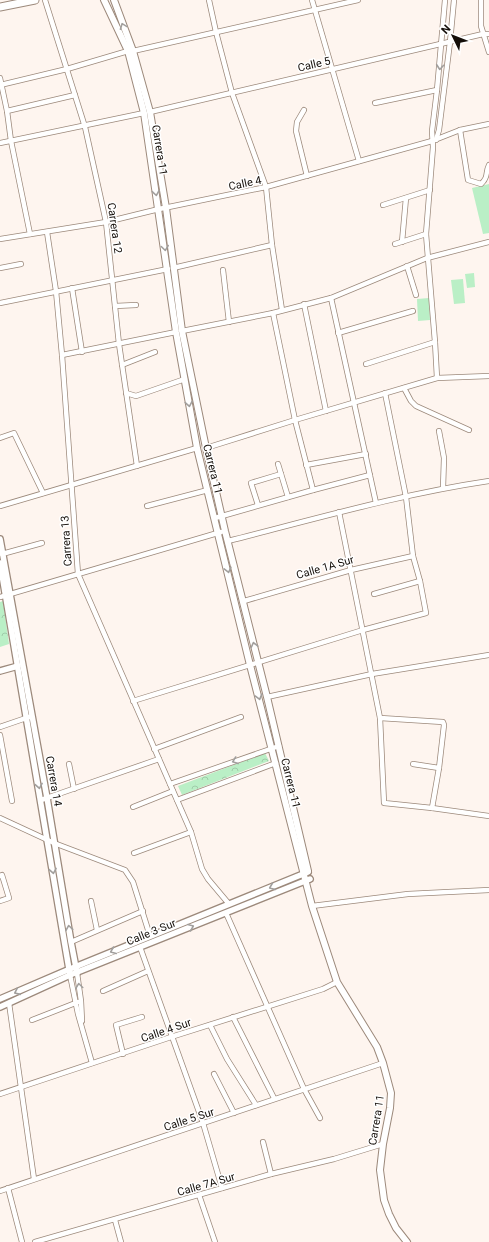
<svg xmlns="http://www.w3.org/2000/svg" width="489" height="1242" font-family="Roboto,sans-serif">
	<style>
		.grass { fill: #baefc6 }
		.park { fill: url(#park-crowns) }
		.lines { fill: none; stroke-linecap: round; stroke-linejoin: round }
		.minor-casing { stroke: #9c897b; stroke-width: 6 }
		.tertiary-casing { stroke: #9c897b; stroke-width: 8 }
		.secondary-casing { stroke: #9c897b; stroke-width: 8 }
		.primary-casing { stroke: #9c897b; stroke-width: 9 }
		.minor { stroke: #fff; stroke-width: 4.5 }
		.tertiary { stroke: #fff; stroke-width: 5.5 }
		.secondary { stroke: #fff; stroke-width: 6 }
		.primary { stroke: #fff; stroke-width: 7 }
		.oneway { stroke: #a19f9d }
		.labels { text-anchor: middle; stroke-width: 3; stroke-linejoin: round; paint-order: stroke }
		.street-label { font-size: 11px; fill: #140e09; stroke: #fff }
	</style>
	<defs>
		<pattern id="park-crowns" width="20" height="18" patternUnits="userSpaceOnUse"><rect width="20" height="18" fill="#baefc6"/><path d="M2 6a3 3 0 1 1 6 0M12 15a3 3 0 1 1 6 0" fill="none" stroke="#9fcca9"/></pattern>
	</defs>
	<rect width="100%" height="100%" fill="#fef5ef"/>
	<g class="grass">
		<path d="M489 184V233L483 234 472 188Z"/>
		<path d="M474 273 475 287 467 288 465 274Z"/>
		<path d="M463 279 465 303 454 304 451 280Z"/>
		<path d="M429 298 430 320 418 321 417 299Z"/>
	</g>
	<g class="park">
		<path d="M3 601 9 644 0 647V602Z"/>
		<path d="M265 753 269 761 182 795 178 786Z"/>
	</g>
	<g class="lines">
		<defs>
			<g id="minor">
				<path d="M45 0 85 127 106 222 119 344 137 466"/>
				<path d="M209 0 216 32 232 93 266 187 272 245 282 310"/>
				<path d="M312 0 359 161"/>
				<path d="M481 0V26L489 52"/>
				<path d="M133 51 358 0"/>
				<path d="M0 78 7 111 11 141 30 234"/>
				<path d="M0 85 67 69 128 51"/>
				<path d="M375 103 437 90"/>
				<path d="M304 110 297 122 296 131 307 176"/>
				<path d="M7 111 75 95"/>
				<path d="M150 112 483 34H489"/>
				<path d="M460 130 468 180 481 184C489 177 485 173 489 165"/>
				<path d="M436 140 439 130 450 42 454 0"/>
				<path d="M0 143 144 113"/>
				<path d="M383 205 430 190"/>
				<path d="M47 232 56 291 62 355 78 574 191 832 202 869 208 879 229 904"/>
				<path d="M0 239 106 222 159 209 266 187 432 141 460 130 489 124"/>
				<path d="M402 242 406 198"/>
				<path d="M395 244 426 234"/>
				<path d="M407 266 416 295"/>
				<path d="M0 268 21 264"/>
				<path d="M173 268 272 245"/>
				<path d="M223 270 229 322"/>
				<path d="M72 288 82 352"/>
				<path d="M331 298 376 503"/>
				<path d="M0 303 168 269"/>
				<path d="M304 304 326 411"/>
				<path d="M115 306 136 305"/>
				<path d="M273 313 295 420 313 490"/>
				<path d="M182 331 273 313 331 298 427 258 489 242"/>
				<path d="M338 333 413 311"/>
				<path d="M62 355 176 332"/>
				<path d="M366 364 435 342"/>
				<path d="M122 365 155 352"/>
				<path d="M437 378 435 342 426 234 433 147 432 131 437 90 445 0"/>
				<path d="M404 388 411 401 416 406 469 430"/>
				<path d="M126 393 136 396 185 379"/>
				<path d="M439 431 444 458 443 488"/>
				<path d="M0 438 14 433 43 493"/>
				<path d="M206 448 295 420 437 378 489 376"/>
				<path d="M278 464 288 497"/>
				<path d="M306 465 366 454"/>
				<path d="M258 505 251 483 281 474"/>
				<path d="M0 506 197 448"/>
				<path d="M147 506 208 490"/>
				<path d="M339 512 380 718 384 803 432 808 489 816"/>
				<path d="M215 518 313 490 370 475"/>
				<path d="M228 541C315 519 401 494 489 481"/>
				<path d="M2 554 42 543"/>
				<path d="M374 594 420 581"/>
				<path d="M0 597 221 532"/>
				<path d="M244 601 351 570 413 556"/>
				<path d="M267 697 372 674 489 655"/>
				<path d="M133 701 363 630 426 613 420 581 413 556 406 497 385 393"/>
				<path d="M380 718 443 722 444 725 439 768 432 808"/>
				<path d="M0 727 29 717"/>
				<path d="M0 735 12 801"/>
				<path d="M154 749 241 717"/>
				<path d="M69 764 74 789"/>
				<path d="M413 764 439 768"/>
				<path d="M170 784 279 746"/>
				<path d="M41 800 159 759"/>
				<path d="M177 800 276 763"/>
				<path d="M133 807 173 791"/>
				<path d="M0 818 54 843 125 870 133 882 150 936"/>
				<path d="M134 853 191 832"/>
				<path d="M0 876 2 875 9 898 0 901"/>
				<path d="M91 901 97 930"/>
				<path d="M312 906 408 894 489 890"/>
				<path d="M226 913 304 1089 320 1118"/>
				<path d="M71 942 143 911"/>
				<path d="M140 947 203 1123 222 1188"/>
				<path d="M77 973 81 1001 82 1021"/>
				<path d="M70 975 78 1014 92 1063"/>
				<path d="M103 991 148 971"/>
				<path d="M9 1003 34 1179"/>
				<path d="M233 1017 274 1098"/>
				<path d="M32 1020 78 1002"/>
				<path d="M210 1025 227 1059 256 1105"/>
				<path d="M123 1054 116 1025 142 1017"/>
				<path d="M214 1074 234 1113"/>
				<path d="M0 1094 171 1037 323 989 337 982"/>
				<path d="M263 1142 271 1174"/>
				<path d="M8 1188 22 1242"/>
				<path d="M0 1191 383 1063"/>
				<path d="M199 1195 215 1242"/>
				<path d="M115 1220 121 1242"/>
				<path d="M35 1242 271 1174 334 1159 383 1144"/>
			</g>
			<g id="tertiary">
				<path d="M0 539 47 798 71 942 77 973"/>
				<path d="M0 563 70 975"/>
				<path d="M0 671 18 666"/>
				<path d="M0 999 70 969 308 872"/>
				<path d="M0 1007 70 975 310 879"/>
			</g>
			<g id="secondary">
				<path d="M104 0 128 51 144 113 176 332 197 448 250 665 312 906 337 982 377 1047 383 1063 391 1093 390 1108 383 1144 380 1170 384 1200 389 1214 396 1228 407 1242"/>
				<path d="M114 0 133 51 150 112 166 208 182 331 206 448 225 531 267 697 308 871"/>
			</g>
			<path id="primary" d="M0 7 35 0"/>
		</defs>
		<use href="#minor" class="minor-casing"/>
		<use href="#tertiary" class="tertiary-casing"/>
		<use href="#secondary" class="secondary-casing"/>
		<use href="#primary" class="primary-casing"/>
		<use href="#minor" class="minor"/>
		<use href="#tertiary" class="tertiary"/>
		<use href="#secondary" class="secondary"/>
		<use href="#primary" class="primary"/>
	</g>
	<defs><path id="oneway-chevron" d="M-2-3.5L2.5 0L-2 3.5" fill="none" stroke-width="1.6" stroke-linecap="round" stroke-linejoin="round"/></defs>
	<g class="oneway">
		<use href="#oneway-chevron" transform="translate(123 26) rotate(-111)"/>
		<use href="#oneway-chevron" transform="translate(440 67) rotate(95)"/>
		<use href="#oneway-chevron" transform="translate(156 193) rotate(81)"/>
		<use href="#oneway-chevron" transform="translate(165 248) rotate(82)"/>
		<use href="#oneway-chevron" transform="translate(189 404) rotate(80)"/>
		<use href="#oneway-chevron" transform="translate(228 570) rotate(76)"/>
		<use href="#oneway-chevron" transform="translate(254 645) rotate(-104)"/>
		<use href="#oneway-chevron" transform="translate(259 697) rotate(75)"/>
		<use href="#oneway-chevron" transform="translate(235 761) rotate(160)"/>
		<use href="#oneway-chevron" transform="translate(39 786) rotate(80)"/>
		<use href="#oneway-chevron" transform="translate(53 871) rotate(80)"/>
		<use href="#oneway-chevron" transform="translate(272 887) rotate(158)"/>
		<use href="#oneway-chevron" transform="translate(191 927) rotate(-22)"/>
		<use href="#oneway-chevron" transform="translate(69 928) rotate(-99)"/>
		<use href="#oneway-chevron" transform="translate(113 951) rotate(158)"/>
		<use href="#oneway-chevron" transform="translate(79 986) rotate(-98)"/>
		<use href="#oneway-chevron" transform="translate(17 992) rotate(156)"/>
	</g>
	<g class="labels">
		<g class="street-label">
			<text transform="translate(314 64) rotate(-13)" y="4">Calle 5</text>
			<text transform="translate(160 150) rotate(81)" y="4">Carrera 11</text>
			<text transform="translate(245 183) rotate(-12)" y="4">Calle 4</text>
			<text transform="translate(115 228) rotate(82)" y="4">Carrera 12</text>
			<text transform="translate(213 469) rotate(76)" y="4">Carrera 11</text>
			<text transform="translate(66 541) rotate(-94)" y="4">Carrera 13</text>
			<text transform="translate(325 567) rotate(-16)" y="4">Calle 1A Sur</text>
			<text transform="translate(54 781) rotate(80)" y="4">Carrera 14</text>
			<text transform="translate(291 783) rotate(76)" y="4">Carrera 11</text>
			<text transform="translate(151 932) rotate(-22)" y="4">Calle 3 Sur</text>
			<text transform="translate(166 1030) rotate(-19)" y="4">Calle 4 Sur</text>
			<text transform="translate(189 1119) rotate(-18)" y="4">Calle 5 Sur</text>
			<text transform="translate(376 1120) rotate(-81)" y="4">Carrera 11</text>
			<text transform="translate(206 1184) rotate(-16)" y="4">Calle 7A Sur</text>
		</g>
	</g>
	<g transform="translate(453 36) rotate(313)" stroke="#ffffff" stroke-width="3" paint-order="stroke">
	<path d="M0-3L7 15L0 10L-7 15Z" fill="#140e09"/>
	<text y="-6" font-size="11" font-weight="bold" text-anchor="middle" fill="#140e09">N</text>
	</g>
</svg>
